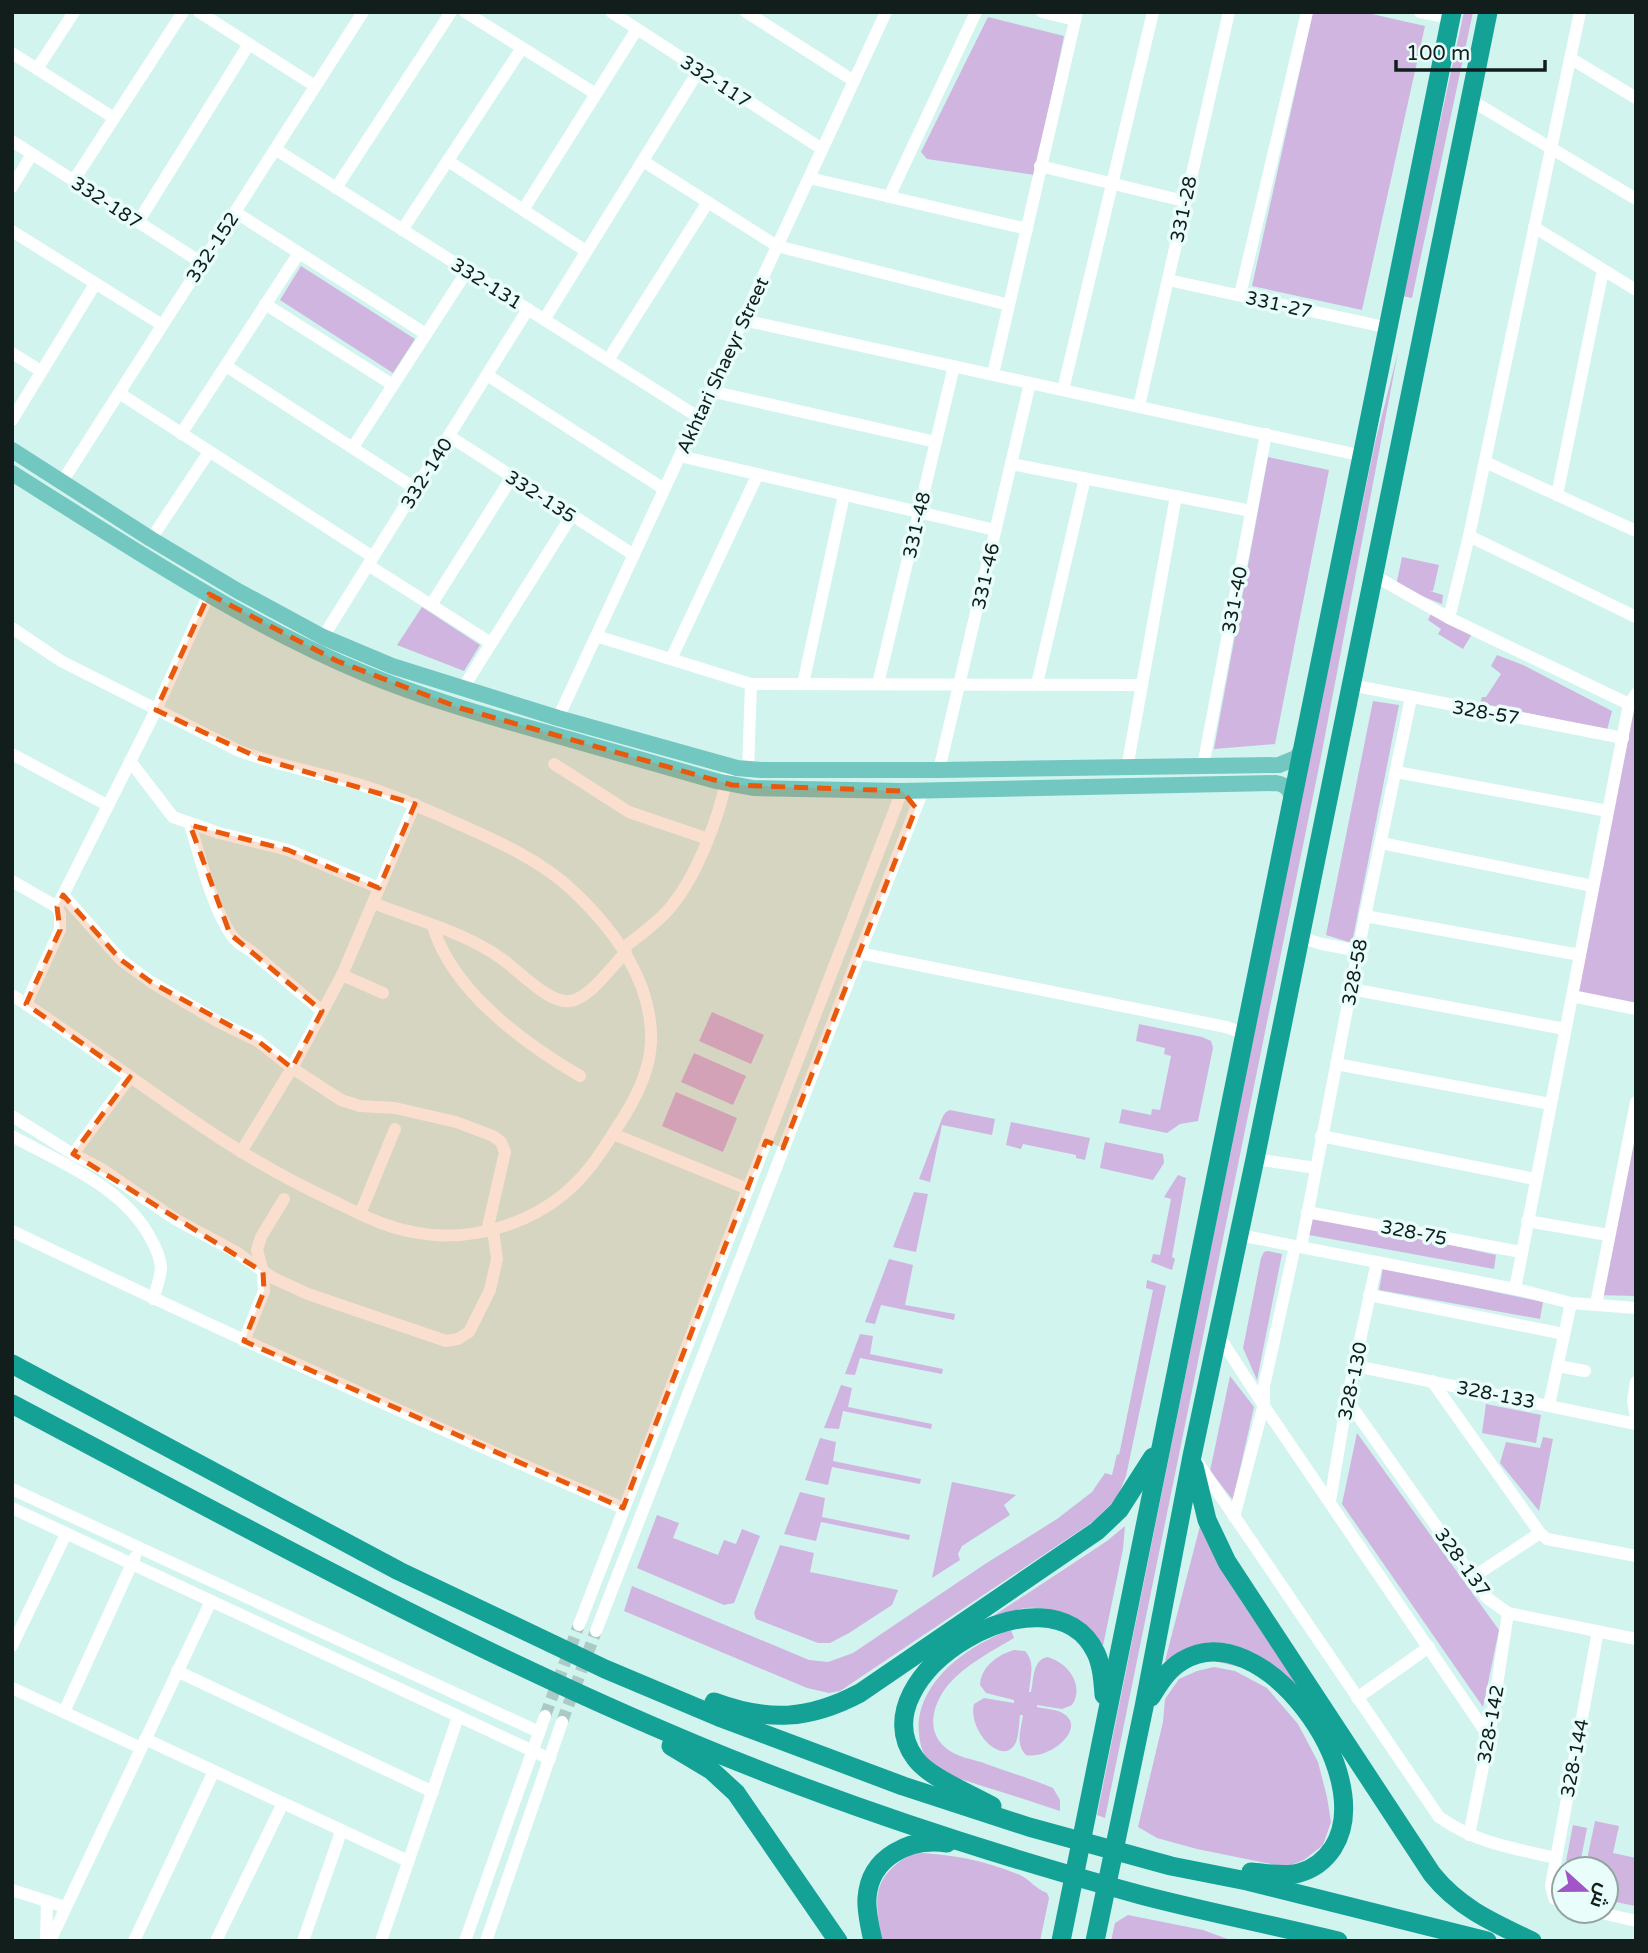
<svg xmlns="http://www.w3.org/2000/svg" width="1648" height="1953" font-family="'Varela Round',Cairo,sans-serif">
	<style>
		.green { fill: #d0b5e1 }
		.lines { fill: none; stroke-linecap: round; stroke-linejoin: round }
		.minor-tunnel { stroke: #abc9c5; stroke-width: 12; stroke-dasharray: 12 6; stroke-linecap: butt }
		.minor { stroke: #fff; stroke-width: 12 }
		.major { stroke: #72c7c0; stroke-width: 16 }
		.highway { stroke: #14a196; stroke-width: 19 }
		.marked { fill: #e8590c; fill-opacity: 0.2; stroke: #e8590c; stroke-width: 5; stroke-dasharray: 14 9; stroke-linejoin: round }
		.labels { text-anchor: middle; stroke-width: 7; stroke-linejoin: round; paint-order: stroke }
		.street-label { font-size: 19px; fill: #111e1c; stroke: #e9fefb }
	</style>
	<rect width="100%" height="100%" fill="#d1f4ef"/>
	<g class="green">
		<path d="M1313 12H1363L1425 26 1362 310 1252 286Z"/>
		<path d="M1464 12H1473L1412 298 1402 296Z"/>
		<path d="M988 17 1064 36 1035 175 927 159 921 152Z"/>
		<path d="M301 266 415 339 393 373 280 300Z"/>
		<path d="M1398 352 1320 762 1105 1818 1097 1815 1307 771 1375 443Z"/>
		<path d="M1268 457 1329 470 1275 744 1214 749Z"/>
		<path d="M1402 557 1439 565 1433 591H1430L1443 595 1442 604 1396 586Z"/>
		<path d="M422 607 480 645 464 671 397 645Z"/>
		<path d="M1431 614 1472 634 1463 649 1438 634 1441 629 1428 620Z"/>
		<path d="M1497 655 1523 665 1612 711 1607 730 1480 703 1482 697H1486L1501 674 1491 666Z"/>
		<path d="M1636 696V1005L1575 992Z"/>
		<path d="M1373 701 1399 705 1352 943 1326 935Z"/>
		<path d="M712 1012 764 1035 751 1064 699 1041Z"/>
		<path d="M1139 1024 1202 1037 1211 1041 1213 1048 1198 1121 1180 1124 1167 1133 1119 1123 1122 1109 1151 1115 1152 1109 1160 1110 1171 1056 1164 1054 1165 1048 1136 1041Z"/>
		<path d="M694 1053 746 1076 733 1105 681 1082Z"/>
		<path d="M676 1092 737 1118 723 1152 662 1126Z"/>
		<path d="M1636 1095V1296L1595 1295Z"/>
		<path d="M950 1110 995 1119 992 1135 942 1125 930 1182 919 1179 943 1116 946 1112Z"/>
		<path d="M1011 1122 1090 1138 1085 1160 1076 1158V1155L1023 1144 1021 1149 1006 1145Z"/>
		<path d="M1105 1142 1163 1154 1164 1163 1153 1180 1100 1168Z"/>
		<path d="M1178 1175 1186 1178 1172 1257 1175 1259 1172 1270 1151 1262 1153 1254 1160 1255 1171 1199 1164 1197Z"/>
		<path d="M914 1192 928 1194 916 1252 893 1247Z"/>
		<path d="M1314 1215 1496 1255 1494 1269 1309 1235Z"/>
		<path d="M1268 1251 1282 1254 1257 1380 1243 1348 1261 1258 1264 1252Z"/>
		<path d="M889 1259 913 1265 905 1305 955 1314 954 1320 881 1305 875 1324 865 1322Z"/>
		<path d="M1383 1268 1543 1302 1540 1319 1379 1290Z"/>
		<path d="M1147 1280 1166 1286 1126 1476 1117 1498 1094 1521 840 1691 829 1693 807 1688 624 1611 632 1586 809 1660 828 1662 853 1653 985 1564 1057 1519 1092 1492 1105 1473 1112 1475 1117 1454 1119 1455 1153 1290 1146 1288Z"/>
		<path d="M860 1334 873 1336 870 1354 943 1369 942 1374 860 1358 855 1375 845 1374Z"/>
		<path d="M1230 1376 1254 1407 1233 1500 1210 1471Z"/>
		<path d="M841 1385 852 1388 848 1407 932 1424 931 1429 843 1411 839 1429 824 1428Z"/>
		<path d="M1486 1404 1541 1415 1536 1443 1482 1433Z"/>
		<path d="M1357 1433 1499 1630 1483 1707 1342 1504Z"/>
		<path d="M1543 1437 1553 1439 1539 1511 1500 1463 1506 1442 1540 1448Z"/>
		<path d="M820 1438 836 1442 833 1461 921 1479 920 1484 832 1467 828 1485 805 1480Z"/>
		<path d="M952 1482 1016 1495 1004 1505 1010 1515 962 1546 958 1554 960 1560 932 1578Z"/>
		<path d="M800 1492 825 1498 822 1517 910 1535 909 1540 821 1522 816 1541 784 1534Z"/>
		<path d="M657 1515 679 1523 673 1538 718 1555 724 1540 736 1544 742 1529 760 1536 734 1603 724 1605 637 1568Z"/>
		<path d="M1125 1526 1123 1549 1103 1646C1084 1622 1059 1606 1027 1608 1014 1609 1003 1617 990 1618L1107 1541Z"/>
		<path d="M1200 1526C1227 1590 1281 1656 1320 1714L1282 1677 1185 1654 1165 1661Z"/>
		<path d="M780 1545 814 1553 810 1572 898 1590 892 1605 849 1633 830 1643H818L756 1619 754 1613Z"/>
		<path d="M1011 1630 1014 1638C992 1651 965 1665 948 1685 931 1706 925 1735 950 1751 959 1757 970 1759 981 1762 1005 1771 1029 1778 1053 1788L1060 1800V1811C1033 1802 1006 1793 979 1785 965 1780 946 1776 934 1767 924 1759 920 1746 919 1734 914 1683 969 1644 1011 1630Z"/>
		<path d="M1014 1650 1025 1651C1036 1663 1030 1678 1029 1692H1031C1034 1679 1032 1661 1047 1657 1068 1662 1085 1686 1072 1705L1062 1709 1037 1705V1707C1045 1709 1057 1709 1064 1714 1087 1729 1049 1760 1026 1755 1015 1744 1021 1730 1023 1715H1020C1019 1723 1019 1734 1016 1742 1004 1769 967 1731 974 1704L984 1698 1014 1703V1700L986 1693 980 1685C981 1667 997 1655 1014 1650Z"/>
		<path d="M1214 1667 1235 1671 1267 1688 1298 1724 1318 1762 1327 1797 1331 1822 1323 1845 1304 1860 1286 1867 1197 1849 1157 1838 1138 1827 1163 1722 1165 1699 1179 1679 1197 1671Z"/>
		<path d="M1595 1821 1619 1826 1613 1853 1636 1858 1635 1906 1606 1900V1869H1585Z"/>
		<path d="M1573 1825 1587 1828 1580 1864 1566 1861Z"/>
		<path d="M913 1853C948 1853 987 1861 1020 1875 1030 1880 1036 1889 1047 1893L1049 1898 1040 1941H882C874 1898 871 1877 913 1853Z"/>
		<path d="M1128 1915 1203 1930 1233 1941H1111L1115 1923Z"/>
	</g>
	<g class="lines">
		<g class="minor-tunnel">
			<path d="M545 1716 579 1625"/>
			<path d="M562 1722 596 1631"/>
		</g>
		<g class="minor">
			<path d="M199 12 315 86"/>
			<path d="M465 12 596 94"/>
			<path d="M611 12 822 149"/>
			<path d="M746 12 854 81"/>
			<path d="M1042 12 1075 20"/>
			<path d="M1420 12 1451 18"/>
			<path d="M12 53 114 118"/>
			<path d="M1570 58 1636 98"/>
			<path d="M37 69 74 12"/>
			<path d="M1469 99 1636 199"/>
			<path d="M12 141 202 263"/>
			<path d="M275 149 698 417"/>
			<path d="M448 161 586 251"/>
			<path d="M643 161 777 246 1009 305"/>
			<path d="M1040 166 1184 201"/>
			<path d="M809 178 1027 229"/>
			<path d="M74 180 183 12"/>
			<path d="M12 187 32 154"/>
			<path d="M336 188 451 12"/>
			<path d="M889 197 976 12"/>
			<path d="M523 210 637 29"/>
			<path d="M235 212 426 334"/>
			<path d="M138 222 249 44"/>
			<path d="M1534 227 1636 290"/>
			<path d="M402 230 522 48"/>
			<path d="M12 231 162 325"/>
			<path d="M1168 280 1389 328"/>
			<path d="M1240 295 1307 12"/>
			<path d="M265 304 393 385"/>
			<path d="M544 320 699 70"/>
			<path d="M743 320 1363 456"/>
			<path d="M12 353 41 371"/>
			<path d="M608 360 708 202"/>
			<path d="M226 366 416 489"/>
			<path d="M993 374 1077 12"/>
			<path d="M487 375 664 489"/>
			<path d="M1063 390 1153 12"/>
			<path d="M710 391 936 442"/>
			<path d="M119 393 373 557"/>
			<path d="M1139 406 1229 12"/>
			<path d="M12 420 95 284"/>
			<path d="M181 434 299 253"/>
			<path d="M449 436 634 555"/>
			<path d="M353 447 467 271"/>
			<path d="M680 456 995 530"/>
			<path d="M1485 462 1636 531"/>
			<path d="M1011 464 1251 511"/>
			<path d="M62 482 363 12"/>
			<path d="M1557 495 1603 270"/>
			<path d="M1469 536 1636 617"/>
			<path d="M151 539 209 452"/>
			<path d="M368 565 491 643"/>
			<path d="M1373 575 1449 618 1629 704"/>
			<path d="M431 605 512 477"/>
			<path d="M1449 618 1469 536 1580 12"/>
			<path d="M12 628 61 661 237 750C275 765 315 772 354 783 386 792 413 804 443 817 487 837 536 856 572 890 614 929 653 982 651 1042 650 1073 633 1104 616 1129 604 1148 592 1167 576 1183 535 1224 469 1244 413 1232 384 1227 358 1213 331 1200 215 1147 119 1064 12 995"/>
			<path d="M596 636 751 684 1142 685"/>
			<path d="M323 637 528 309"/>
			<path d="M671 659 758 474"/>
			<path d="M803 684 844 495"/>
			<path d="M878 684 954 366"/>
			<path d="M1037 684 1085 478"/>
			<path d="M1351 685 1623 738"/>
			<path d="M463 688 572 515"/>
			<path d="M558 718 886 12"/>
			<path d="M12 754 107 805"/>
			<path d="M130 761 173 817 219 833 288 850 379 888"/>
			<path d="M554 764 629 812 708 839"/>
			<path d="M1203 766 1266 434"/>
			<path d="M1127 768 1176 496"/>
			<path d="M748 769 751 684"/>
			<path d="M939 770 1030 383"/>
			<path d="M1396 772 1608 811"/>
			<path d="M190 825C201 859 211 903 230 933 235 942 243 946 251 951L322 1011"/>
			<path d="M1381 843 1593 886"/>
			<path d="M12 881 57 907"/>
			<path d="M63 895 121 960 151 982 217 1021 258 1041 292 1068 341 1100 360 1106 395 1108 456 1122 493 1136 501 1142 505 1152 487 1231"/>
			<path d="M373 903C416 920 465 932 502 959 519 971 549 1004 570 1001 589 999 612 966 626 952"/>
			<path d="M1365 916 1580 955"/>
			<path d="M433 926C452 991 524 1043 580 1076"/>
			<path d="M1299 937 1322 944 1359 951"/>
			<path d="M623 948C639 936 656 924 669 909 696 878 720 816 727 776"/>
			<path d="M859 953 1226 1027 1246 1034"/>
			<path d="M342 975 383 993"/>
			<path d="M1351 989 1565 1029"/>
			<path d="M1572 996 1636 1009"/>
			<path d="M26 1004 60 930V914L57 907 156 710 209 594"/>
			<path d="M1336 1064 1550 1104"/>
			<path d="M12 1116 73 1154 100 1168 175 1219 236 1252 273 1278 308 1294 446 1341 458 1339 469 1332 490 1290 497 1259 493 1230"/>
			<path d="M613 1134 748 1189"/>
			<path d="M12 1136C63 1164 125 1187 152 1241 157 1250 160 1258 161 1267 161 1277 156 1289 153 1299"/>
			<path d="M1321 1136 1535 1179"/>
			<path d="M241 1152 292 1068 342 975 415 804"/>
			<path d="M73 1154 130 1077"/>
			<path d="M1255 1159 1316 1168"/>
			<path d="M1307 1212 1521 1252"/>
			<path d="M360 1214 395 1129"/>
			<path d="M1527 1221 1608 1235"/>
			<path d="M12 1231C214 1328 417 1420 623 1508"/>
			<path d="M1239 1235 1520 1290 1571 1303 1636 1308"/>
			<path d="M1301 1247 1365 916 1411 698"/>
			<path d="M1515 1289 1629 704 1636 694"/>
			<path d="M1369 1295 1564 1334"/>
			<path d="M1596 1304 1636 1102"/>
			<path d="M1218 1335 1268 1412 1489 1737"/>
			<path d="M244 1341 264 1291 263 1272 257 1250 261 1237 284 1199"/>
			<path d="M1356 1366 1636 1424"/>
			<path d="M1558 1366 1585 1371"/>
			<path d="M1432 1381 1540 1533 1547 1539 1636 1556"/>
			<path d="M1636 1382 1633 1401 1636 1418"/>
			<path d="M1347 1400 1487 1598 1508 1613 1636 1639"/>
			<path d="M1549 1405 1571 1303"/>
			<path d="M1198 1463 1439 1817C1476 1843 1512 1848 1556 1858"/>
			<path d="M12 1489 539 1732"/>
			<path d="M1330 1501 1347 1400 1377 1262"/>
			<path d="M12 1508 550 1759"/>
			<path d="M1234 1517 1264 1404V1386L1295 1246"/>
			<path d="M1473 1577 1540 1533"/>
			<path d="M579 1625 902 791"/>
			<path d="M596 1631 923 790"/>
			<path d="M12 1646 66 1534"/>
			<path d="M177 1671 433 1792"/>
			<path d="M12 1688 141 1748"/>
			<path d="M1357 1698 1429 1647"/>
			<path d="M64 1712 135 1557"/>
			<path d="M145 1739 408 1861"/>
			<path d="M1469 1835 1489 1737 1508 1613"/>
			<path d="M12 1890 65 1907"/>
			<path d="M1564 1904 1554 1898 1551 1886 1598 1631"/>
			<path d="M1593 1911 1636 1921"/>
			<path d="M46 1941 47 1901"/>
			<path d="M50 1941 211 1601"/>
			<path d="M134 1941 214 1771"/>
			<path d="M216 1941 283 1803"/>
			<path d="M303 1941 341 1832"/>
			<path d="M381 1941 458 1717"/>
			<path d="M465 1941 545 1716"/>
			<path d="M486 1941 562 1722"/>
		</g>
		<g class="major">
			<path d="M12 450 151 539 238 591 323 637 392 666 558 718 737 768 761 770H939L1279 765 1296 758 1303 748"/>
			<path d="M12 473C127 545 241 622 366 674 422 697 480 714 537 730 597 747 656 764 716 781L753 788 902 791 1276 783C1287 785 1292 791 1292 802"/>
		</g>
		<g class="highway">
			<path d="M12 1364 399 1571 605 1669 719 1717 903 1786 1029 1827 1171 1866 1247 1881 1487 1941"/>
			<path d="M12 1404C238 1523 461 1647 697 1745 841 1805 991 1854 1141 1895 1206 1912 1273 1925 1338 1941"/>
			<path d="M1194 1466 1207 1520 1227 1562 1432 1874C1459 1908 1494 1923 1532 1941"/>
			<path d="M1151 1697C1159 1684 1167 1670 1182 1661 1260 1612 1380 1774 1333 1848 1325 1860 1314 1869 1299 1873 1285 1877 1266 1873 1251 1872"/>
			<path d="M714 1702C768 1722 809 1720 860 1693L1097 1531 1119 1510 1153 1457"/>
			<path d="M671 1746 711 1770 736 1793 838 1941"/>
			<path d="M992 1806C971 1794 928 1777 915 1758 855 1676 1051 1558 1096 1653 1102 1666 1103 1681 1104 1695"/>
			<path d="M873 1941C870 1927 866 1912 867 1898 870 1856 910 1838 947 1843"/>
			<path d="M1061 1941 1452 12"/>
			<path d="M1095 1941 1144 1707 1192 1456 1255 1159 1488 12"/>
		</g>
	</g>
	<path class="marked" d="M209 594 337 661 460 708 732 785 902 791 916 808 783 1148 766 1141 623 1508 244 1341 264 1291 263 1272 73 1154 130 1077 26 1004 60 930 57 907 63 895 121 960 151 982 258 1041 292 1068 322 1011 230 934 190 825 288 850 379 888 415 804 259 758 156 710Z"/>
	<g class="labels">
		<g class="street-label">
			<text transform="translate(716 81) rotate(33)" y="7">332-117</text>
			<text transform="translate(107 202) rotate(33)" y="7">332-187</text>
			<text transform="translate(1183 209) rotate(-78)" y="7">331-28</text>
			<text transform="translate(212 247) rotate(-57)" y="7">332-152</text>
			<text transform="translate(487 283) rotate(32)" y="7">332-131</text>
			<text transform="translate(1279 304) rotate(13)" y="7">331-27</text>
			<text transform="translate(722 365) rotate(-65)" y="7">Akhtari Shaeyr Street</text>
			<text transform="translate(426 473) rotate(-58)" y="7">332-140</text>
			<text transform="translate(541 496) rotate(33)" y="7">332-135</text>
			<text transform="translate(916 525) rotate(-77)" y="7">331-48</text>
			<text transform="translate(985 576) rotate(-77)" y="7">331-46</text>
			<text transform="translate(1234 600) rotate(-79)" y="7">331-40</text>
			<text transform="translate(1486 712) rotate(10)" y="7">328-57</text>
			<text transform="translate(1354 972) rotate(-79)" y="7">328-58</text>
			<text transform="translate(1414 1232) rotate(11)" y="7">328-75</text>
			<text transform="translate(1352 1381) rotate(-78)" y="7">328-130</text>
			<text transform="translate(1496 1394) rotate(11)" y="7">328-133</text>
			<text transform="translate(1463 1562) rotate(54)" y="7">328-137</text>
			<text transform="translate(1490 1724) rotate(-80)" y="7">328-142</text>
			<text transform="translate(1574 1758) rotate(-79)" y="7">328-144</text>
		</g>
	</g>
	<rect width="1648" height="1953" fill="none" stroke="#111e1c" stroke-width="28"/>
	<g transform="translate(1585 1890) rotate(111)"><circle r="33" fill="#e9fefb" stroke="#93a4a2" stroke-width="2"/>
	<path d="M0-5L12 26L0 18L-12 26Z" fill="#a156c8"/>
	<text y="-10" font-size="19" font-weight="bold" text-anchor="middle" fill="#111e1c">ش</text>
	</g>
	<path d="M1396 60v10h149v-10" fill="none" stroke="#111e1c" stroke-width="3.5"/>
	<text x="1406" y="60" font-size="21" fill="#111e1c" stroke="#e9fefb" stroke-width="5" paint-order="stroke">100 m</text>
</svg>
